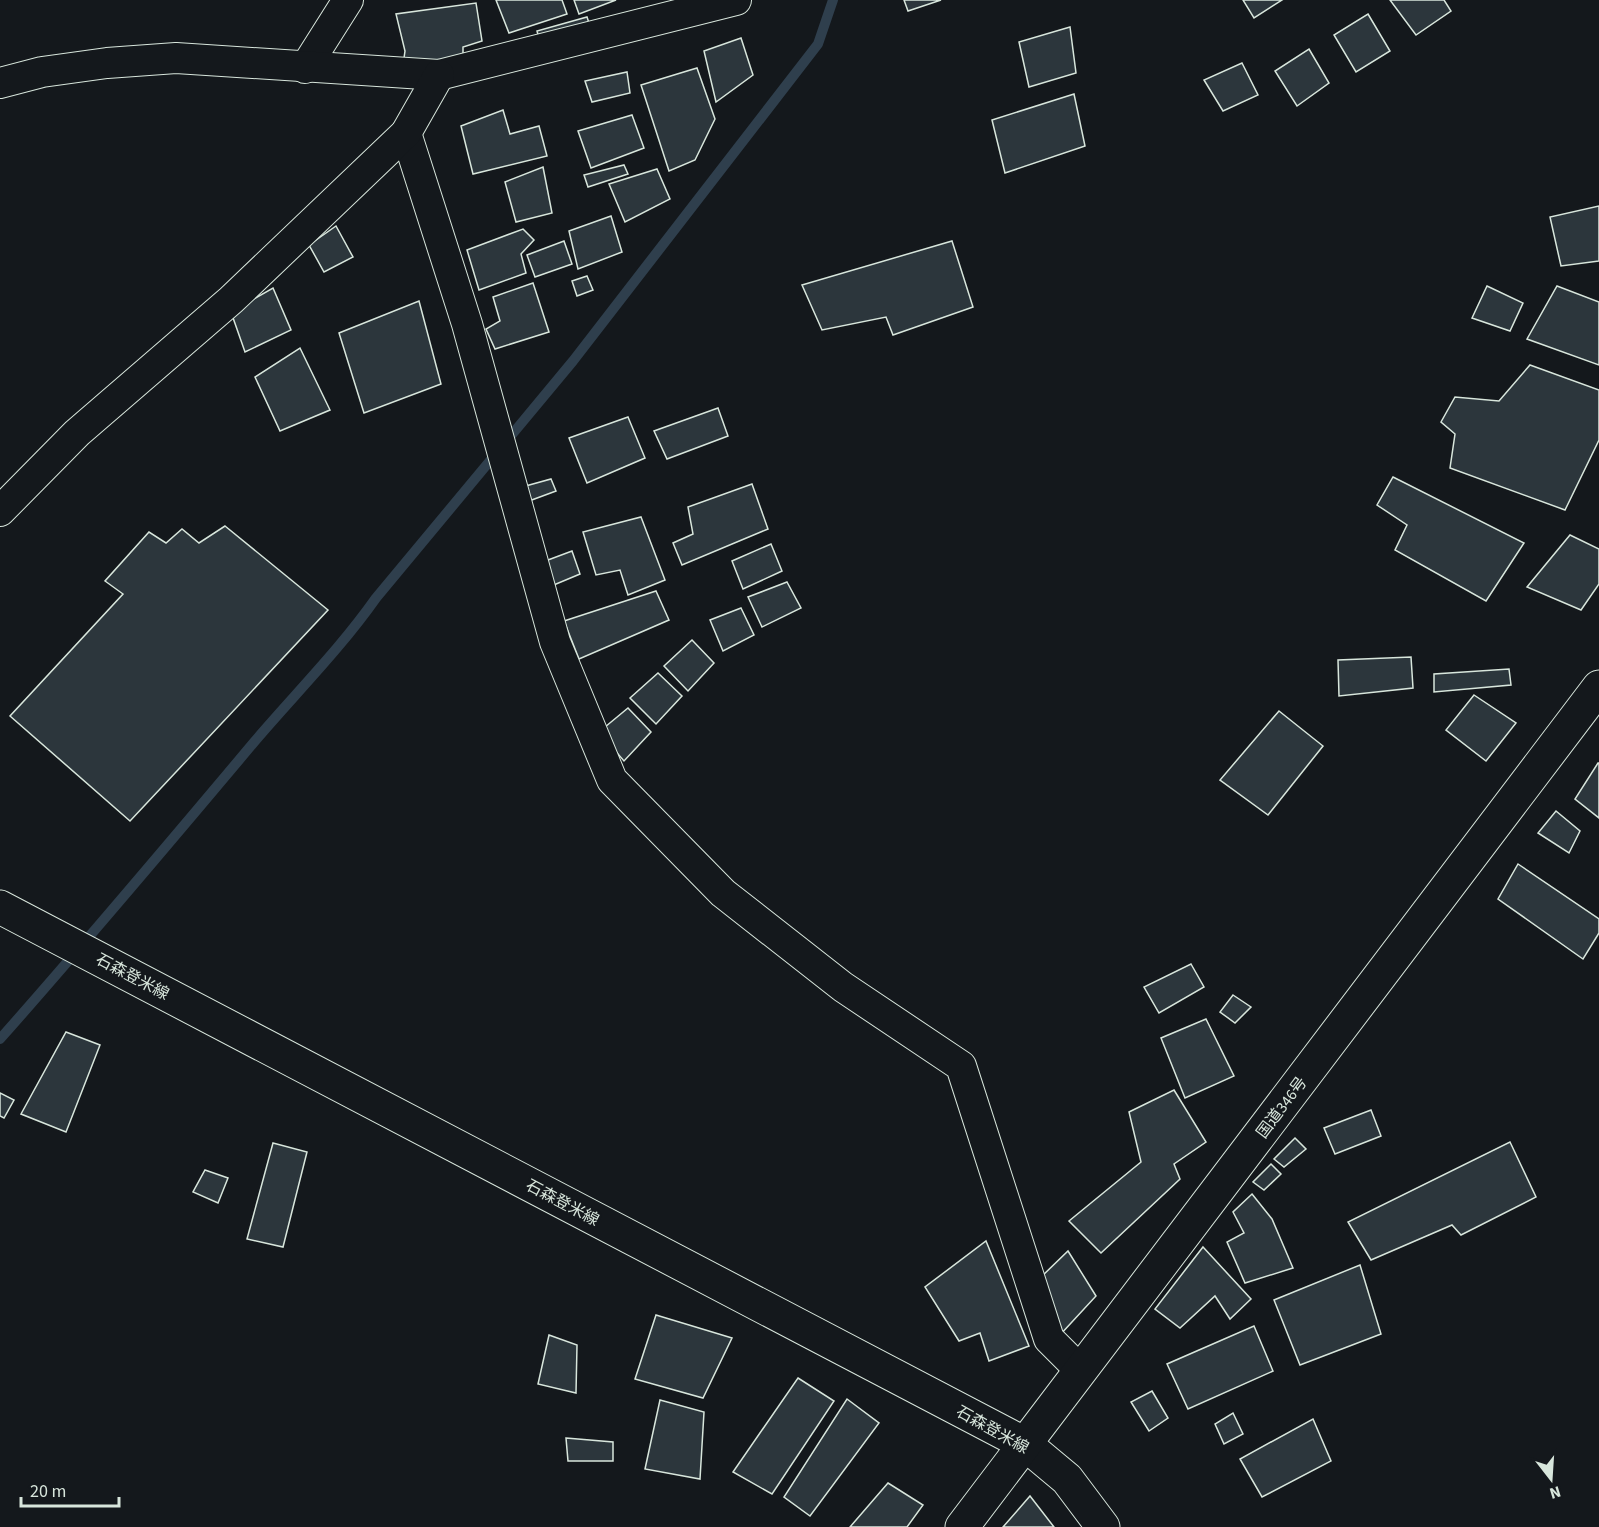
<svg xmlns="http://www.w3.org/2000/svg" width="1599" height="1527" font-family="'Source Sans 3','Noto Sans JP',sans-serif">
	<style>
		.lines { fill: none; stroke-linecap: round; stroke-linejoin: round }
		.stream { stroke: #2f3f4d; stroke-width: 10 }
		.building { fill: #2c363c; stroke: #d8e6dc; stroke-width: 1.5 }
		.minor-casing { stroke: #d8e6dc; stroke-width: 32 }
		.secondary-casing { stroke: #d8e6dc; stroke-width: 35 }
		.trunk-casing { stroke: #d8e6dc; stroke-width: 35 }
		.minor { stroke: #14181c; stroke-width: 30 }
		.secondary { stroke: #14181c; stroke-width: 33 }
		.trunk { stroke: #14181c; stroke-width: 33 }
		.labels { text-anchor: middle; stroke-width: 4.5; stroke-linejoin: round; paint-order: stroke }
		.street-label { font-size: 16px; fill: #d8e6dc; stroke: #14181c }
	</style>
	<rect width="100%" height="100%" fill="#14181c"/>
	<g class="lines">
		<path class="stream" d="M0 1039C87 941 171 841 255 741 296 693 340 649 376 598L573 361 818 44 833 0"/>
	</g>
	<g class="building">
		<path d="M496 0H562L567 14 509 33Z"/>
		<path d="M574 0H616L579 14Z"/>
		<path d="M904 0H941L908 11Z"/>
		<path d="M1243 0H1282L1254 18Z"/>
		<path d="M1390 0H1444L1451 11 1416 35Z"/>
		<path d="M476 3 482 41 463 47V60L399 69 397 60 404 58 405 51 396 14Z"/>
		<path d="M1368 14 1390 51 1356 72 1334 35Z"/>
		<path d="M587 17 592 32 541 46 537 31Z"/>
		<path d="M1070 27 1076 73 1029 87 1019 42Z"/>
		<path d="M741 38 753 75 716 102 704 51Z"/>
		<path d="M1309 49 1329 83 1297 106 1275 71Z"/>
		<path d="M1242 63 1258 95 1223 111 1204 80Z"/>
		<path d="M697 68 715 119 695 160 669 171 641 85Z"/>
		<path d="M627 72 630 93 592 102 585 81Z"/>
		<path d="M1074 94 1085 146 1005 173 992 120Z"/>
		<path d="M503 110 510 134 539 126 547 156 473 174 461 126Z"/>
		<path d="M632 115 644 148 591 168 578 131Z"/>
		<path d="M624 165 628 174 588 187 584 175Z"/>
		<path d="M543 167 552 213 516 222 505 182Z"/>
		<path d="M657 169 670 199 625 222 609 184Z"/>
		<path d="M1599 206V261L1561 266 1550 217Z"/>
		<path d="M611 216 622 252 578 269 569 231Z"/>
		<path d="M336 226 353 257 324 272 309 245Z"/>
		<path d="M523 229 534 240 521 254 526 273 479 290 467 250Z"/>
		<path d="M564 241 572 264 535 277 527 255Z"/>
		<path d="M952 241 973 307 893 335 886 317 822 330 802 285Z"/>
		<path d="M587 276 593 290 577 296 572 281Z"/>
		<path d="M533 283 549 332 495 349 486 329 500 321 493 297Z"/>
		<path d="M1487 286 1523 303 1510 331 1472 318Z"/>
		<path d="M1557 286 1599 302V365L1527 339Z"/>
		<path d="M273 288 291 330 245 352 231 312Z"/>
		<path d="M419 301 441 384 364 413 339 333Z"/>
		<path d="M300 348 330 410 280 431 255 377Z"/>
		<path d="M1530 365 1599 390V440L1565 510 1450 468 1455 434 1441 422 1455 397 1499 401Z"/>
		<path d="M718 408 728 436 667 459 654 431Z"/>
		<path d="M628 417 645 458 587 483 569 438Z"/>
		<path d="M1393 477 1524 543 1486 601 1395 550 1407 525 1377 505Z"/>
		<path d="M551 479 556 491 529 501 522 487Z"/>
		<path d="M752 484 768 529 682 565 673 543 693 534 688 507Z"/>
		<path d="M641 517 665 580 628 595 620 570 596 575 583 532Z"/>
		<path d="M225 526 328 610 130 821 10 716 123 594 105 581 149 532 166 543 182 529 199 543Z"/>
		<path d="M1570 535 1599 549V584L1581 610 1527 587Z"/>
		<path d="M771 544 782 571 743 589 732 561Z"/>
		<path d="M572 551 580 574 549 587 540 563Z"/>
		<path d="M787 582 801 608 762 627 748 597Z"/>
		<path d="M656 591 669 620 579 659 564 621Z"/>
		<path d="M741 608 754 635 723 651 710 620Z"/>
		<path d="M692 640 714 663 688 691 664 666Z"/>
		<path d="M1411 657 1413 688 1339 696 1338 660Z"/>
		<path d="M1509 669 1511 685 1434 692V674Z"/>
		<path d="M658 673 682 696 656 724 630 698Z"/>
		<path d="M1474 695 1516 723 1486 761 1446 730Z"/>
		<path d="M628 708 651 732 624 761 599 732Z"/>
		<path d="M1279 711 1323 746 1268 815 1220 780Z"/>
		<path d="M1598 763H1599V818L1575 799Z"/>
		<path d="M1556 811 1580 831 1569 853 1538 833Z"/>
		<path d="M1518 864 1599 919V933L1583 959 1498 899Z"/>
		<path d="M1191 964 1204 987 1159 1013 1144 987Z"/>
		<path d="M1233 995 1251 1007 1235 1023 1220 1012Z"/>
		<path d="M1206 1019 1234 1076 1185 1098 1161 1038Z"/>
		<path d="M66 1032 100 1045 66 1132 21 1114Z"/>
		<path d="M1174 1090 1206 1142 1174 1164 1180 1179 1101 1253 1069 1221 1141 1162 1129 1112Z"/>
		<path d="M0 1093 14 1100 4 1118 0 1116Z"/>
		<path d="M1371 1110 1381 1136 1335 1154 1324 1128Z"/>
		<path d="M1295 1138 1306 1149 1284 1167 1274 1159Z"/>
		<path d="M1510 1142 1536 1197 1461 1235 1452 1225 1371 1260 1348 1222Z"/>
		<path d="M273 1143 307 1152 283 1247 247 1239Z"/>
		<path d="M1271 1164 1281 1174 1264 1190 1253 1182Z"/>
		<path d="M205 1170 228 1178 218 1203 193 1192Z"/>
		<path d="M1252 1194 1272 1219 1293 1268 1245 1283 1227 1242 1244 1233 1233 1212Z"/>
		<path d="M986 1241 1029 1346 989 1361 980 1333 959 1341 925 1287Z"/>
		<path d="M1203 1247 1251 1299 1230 1319 1215 1296 1180 1328 1155 1309Z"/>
		<path d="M1068 1251 1096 1296 1059 1336 1040 1278Z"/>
		<path d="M1360 1265 1381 1334 1300 1365 1274 1300Z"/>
		<path d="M656 1315 732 1338 703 1398 635 1379Z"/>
		<path d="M1254 1326 1273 1371 1188 1409 1167 1364Z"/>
		<path d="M549 1335 577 1345 576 1393 538 1384Z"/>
		<path d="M798 1378 834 1401 772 1494 733 1472Z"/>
		<path d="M1152 1391 1168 1418 1149 1431 1131 1402Z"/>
		<path d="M847 1399 879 1423 810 1516 784 1497Z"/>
		<path d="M660 1400 704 1412 700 1479 645 1469Z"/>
		<path d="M1233 1413 1243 1434 1224 1444 1215 1424Z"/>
		<path d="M1313 1419 1331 1461 1262 1497 1240 1459Z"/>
		<path d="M566 1438 613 1442V1461H568Z"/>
		<path d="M888 1483 923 1505 907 1527H850Z"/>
		<path d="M1030 1496 1054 1527H1003Z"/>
	</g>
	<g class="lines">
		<defs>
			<g id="minor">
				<path d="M305 68 348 0"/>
				<path d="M0 83 42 72 107 63 176 58 439 75 736 0"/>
				<path d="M406 133 467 324 555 642 612 780 723 893 843 987 961 1066 1049 1339 1081 1371"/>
				<path d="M0 511 77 433 231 300 406 133 439 75"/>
			</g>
			<path id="secondary" d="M0 907 1025 1444 1067 1479 1103 1527"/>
			<path id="trunk" d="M962 1527 1599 687"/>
		</defs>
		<use href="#minor" class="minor-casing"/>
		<use href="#secondary" class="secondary-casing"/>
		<use href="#trunk" class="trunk-casing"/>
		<use href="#minor" class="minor"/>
		<use href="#secondary" class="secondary"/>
		<use href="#trunk" class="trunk"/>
	</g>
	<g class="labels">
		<g class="street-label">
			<text transform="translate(133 976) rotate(28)" y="6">石森登米線</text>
			<text transform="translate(1281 1107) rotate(-53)" y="6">国道346号</text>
			<text transform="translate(563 1202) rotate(28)" y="6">石森登米線</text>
			<text transform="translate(993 1429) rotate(29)" y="6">石森登米線</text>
		</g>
	</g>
	<g transform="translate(1551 1479) rotate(163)" stroke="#14181c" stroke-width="4.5" paint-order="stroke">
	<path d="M0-4.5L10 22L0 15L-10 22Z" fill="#d8e6dc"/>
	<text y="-9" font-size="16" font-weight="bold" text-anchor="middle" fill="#d8e6dc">N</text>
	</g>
	<path d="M21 1497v9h98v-9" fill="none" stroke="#d8e6dc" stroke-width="3"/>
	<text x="30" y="1497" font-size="18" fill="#d8e6dc" stroke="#14181c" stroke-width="4.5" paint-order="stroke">20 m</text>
</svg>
